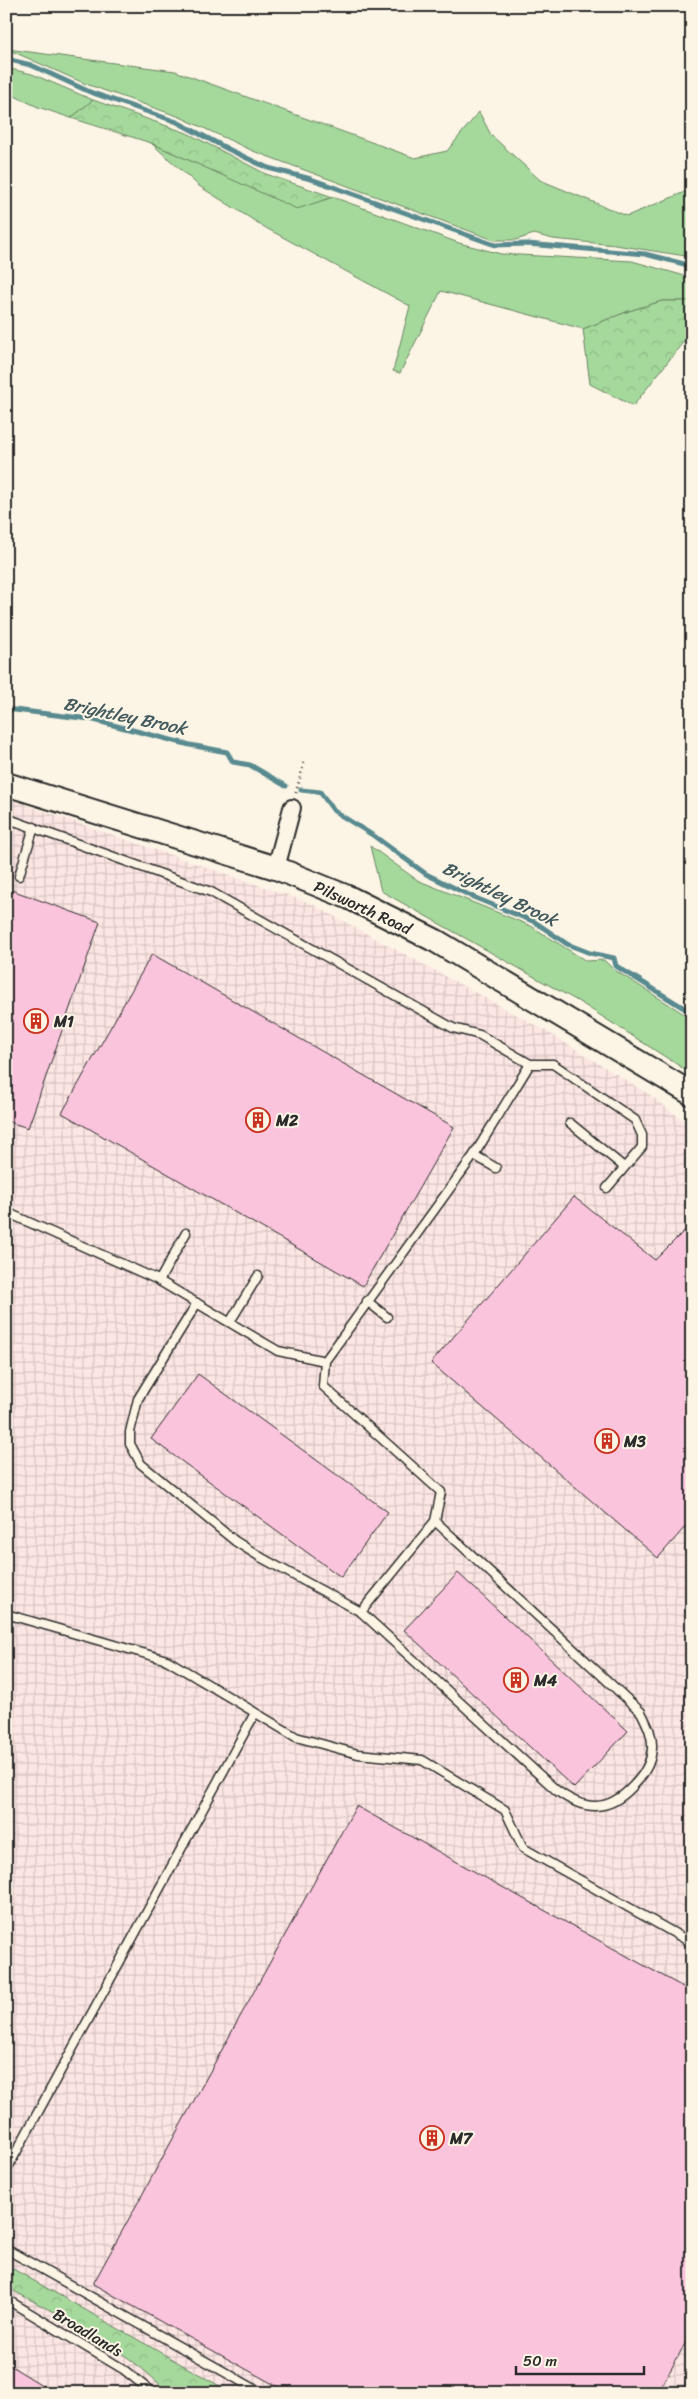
<svg xmlns="http://www.w3.org/2000/svg" width="698" height="2399" font-family="Sriracha,sans-serif">
	<style>
		.industrial { fill: url(#industrial-grid) }
		.grass { fill: #a5d99b; stroke: #688263 }
		.forest { fill: url(#forest-crowns); stroke: #688263 }
		.lines { fill: none; stroke-linecap: round; stroke-linejoin: round }
		.stream { stroke: #598a8f; stroke-width: 5 }
		.building { fill: #fbc4dd; stroke: #2b2b2b }
		.lane-casing { stroke: #2b2b2b; stroke-width: 11 }
		.street-casing { stroke: #2b2b2b; stroke-width: 20 }
		.secondary-casing { stroke: #2b2b2b; stroke-width: 26 }
		.path { stroke: #2b2b2b; stroke-width: 3; stroke-dasharray: 1 4; stroke-linecap: butt }
		.lane { stroke: #fcf5e5; stroke-width: 8 }
		.street { stroke: #fcf5e5; stroke-width: 16 }
		.secondary { stroke: #fcf5e5; stroke-width: 22 }
		.labels { text-anchor: middle; stroke-width: 4; stroke-linejoin: round; paint-order: stroke }
		.street-label { font-size: 16px; fill: #2b2b2b; stroke: #fcf5e5 }
		.poi-label { font-size: 16px; font-weight: bold; fill: #2b2b2b; stroke: #fcf5e5; text-anchor: start }
		.water-label { font-size: 18px; font-style: italic; fill: #425a5d; stroke: #fcf5e5 }
	</style>
	<defs>
		<pattern id="industrial-grid" width="8" height="8" patternUnits="userSpaceOnUse" patternTransform="scale(1.25)"><rect width="8" height="8" fill="#fce6e3"/><path d="M0 4h8M4 0v8" fill="none" stroke="#d8c5c3"/></pattern>
		<pattern id="forest-crowns" width="20" height="18" patternUnits="userSpaceOnUse" patternTransform="scale(1.25)"><rect width="20" height="18" fill="#a5d99b"/><path d="M2 6a3 3 0 1 1 6 0M12 15a3 3 0 1 1 6 0" fill="none" stroke="#8eba86"/></pattern>
	</defs>
	<rect width="100%" height="100%" fill="#fcf5e5"/>
	<filter id="ink" filterUnits="userSpaceOnUse"><feTurbulence type="fractalNoise" baseFrequency=".02" numOctaves="2"/><feDisplacementMap in="SourceGraphic" scale="10" xChannelSelector="R" yChannelSelector="G"/><feConvolveMatrix kernelMatrix="1 2 1 2 8 2 1 2 1" color-interpolation-filters="sRGB"/></filter>
	<g filter="url(#ink)">
		<path class="industrial" d="M6 798 310 903 541 1028 650 1095 692 1127V2393H6Z"/>
		<g class="grass">
			<path d="M7 49 175 71 415 158 447 151 479 112 491 135 540 180 627 216 692 189V257L615 245 553 239 534 234 516 240H494L253 151 180 117 86 84Z"/>
			<path d="M6 68 32 74 93 100 71 118 38 107 6 92Z"/>
			<path d="M151 143 297 208 333 197 459 243 501 254 632 261 692 278V301H662L629 311 583 329 441 291 400 373 393 371 410 306 266 228 199 186Z"/>
			<path d="M370 846 417 880 531 926 586 961 604 960 613 969 692 1019V1074L581 1003 381 891Z"/>
		</g>
		<g class="forest">
			<path d="M93 100 187 133 266 174 333 197 297 209 151 143 71 118Z"/>
			<path d="M662 301H692V331L633 406 590 384 583 329 629 311Z"/>
			<path d="M6 2265 232 2393H168C127 2348 59 2315 6 2287Z"/>
		</g>
		<g class="lines">
			<g class="stream">
				<path d="M6 59 31 65 90 92 177 122 228 149 268 168 311 179 495 245 527 244 645 254 692 266"/>
				<path d="M6 709 90 719 190 745 227 752 233 762 250 765 286 786"/>
				<path d="M301 790 320 792 334 811 374 836 426 874 473 897 535 922 567 944 590 953 614 958 616 966 692 1013"/>
			</g>
		</g>
		<g class="building">
			<path d="M6 888 100 922 28 1128 6 1121Z"/>
			<path d="M152 954 454 1127 363 1286 62 1113Z"/>
			<path d="M574 1197 655 1260 692 1223V1519L658 1558 431 1363Z"/>
			<path d="M198 1374 388 1512 341 1577 151 1439Z"/>
			<path d="M458 1573 628 1731 574 1788 404 1630Z"/>
			<path d="M356 1806 692 1992V2331L658 2393H289L93 2284Z"/>
			<path d="M6 2363 55 2393H6Z"/>
		</g>
		<g class="lines">
			<defs>
				<g id="lane">
					<path d="M6 818 211 892 453 1028 480 1035 530 1064 474 1155 325 1361 323 1386 441 1492 435 1521 361 1612"/>
					<path d="M19 876 34 827"/>
					<path d="M530 1064H553L635 1120 642 1135V1147L607 1188"/>
					<path d="M570 1123 624 1167"/>
					<path d="M474 1155 496 1168"/>
					<path d="M6 1212 156 1279 278 1351 325 1361"/>
					<path d="M159 1281 186 1233"/>
					<path d="M367 1301 387 1317"/>
					<path d="M197 1303 138 1399 130 1432V1444L141 1464 235 1541 262 1558 361 1612 556 1790C584 1811 608 1813 633 1786 643 1776 651 1763 652 1749 653 1735 647 1724 641 1712L435 1521"/>
					<path d="M230 1322 258 1276"/>
					<path d="M6 1614 167 1660 296 1737 358 1754 422 1760 505 1810 523 1848 692 1943"/>
					<path d="M6 2171 255 1713"/>
					<path d="M6 2249 262 2393"/>
					<path d="M6 2299 123 2369 153 2393"/>
					<path d="M686 2393 692 2383"/>
				</g>
				<path id="street" d="M276 868 292 808"/>
				<path id="secondary" d="M6 784 276 868 350 898 436 941 692 1094"/>
			</defs>
			<use href="#lane" class="lane-casing"/>
			<use href="#street" class="street-casing"/>
			<use href="#secondary" class="secondary-casing"/>
			<path class="path" d="M296 793 304 762"/>
			<use href="#lane" class="lane"/>
			<use href="#street" class="street"/>
			<use href="#secondary" class="secondary"/>
		</g>
	</g>
	<defs>
		<symbol id="building-ring" viewBox="-11 -11 22 22"><circle r="9.5" fill="#fcf5e5" stroke="#c8321e" stroke-width="1.5"/><path d="M-4-6H4V6H1V3H-1V6H-4ZM-2.5-4.3h1.7v1.8h-1.7ZM.8-4.3h1.7v1.8H.8ZM-2.5-1h1.7V.8h-1.7ZM.8-1h1.7V.8H.8Z" fill="#c8321e"/></symbol>
	</defs>
	<g fill-rule="evenodd">
		<use href="#building-ring" x="22" y="1007" width="28" height="28"/>
		<use href="#building-ring" x="244" y="1106" width="28" height="28"/>
		<use href="#building-ring" x="593" y="1427" width="28" height="28"/>
		<use href="#building-ring" x="502" y="1666" width="28" height="28"/>
		<use href="#building-ring" x="418" y="2124" width="28" height="28"/>
	</g>
	<g class="labels">
		<g class="street-label">
			<text transform="translate(363 907) rotate(25)" y="6">Pilsworth Road</text>
			<text transform="translate(88 2332) rotate(31)" y="6">Broadlands</text>
		</g>
		<g class="poi-label">
			<text x="54" y="1027">M1</text>
			<text x="276" y="1126">M2</text>
			<text x="624" y="1447">M3</text>
			<text x="534" y="1686">M4</text>
			<text x="450" y="2144">M7</text>
		</g>
		<g class="water-label">
			<text transform="translate(125 716) rotate(12)" y="6">Brightley Brook</text>
			<text transform="translate(500 894) rotate(26)" y="6">Brightley Brook</text>
		</g>
	</g>
	<rect width="698" height="2399" fill="none" stroke="#fcf5e5" stroke-width="25"/>
	<rect x="12" y="12" width="673" height="2374" fill="none" stroke="#2b2b2b" stroke-width="2" filter="url(#ink)"/>
	<path d="M516 2366v8h128v-8" fill="none" stroke="#2b2b2b" stroke-width="2.5"/>
	<text x="523" y="2366" font-size="15" fill="#2b2b2b" stroke="#fcf5e5" stroke-width="4" paint-order="stroke">50 m</text>
</svg>
